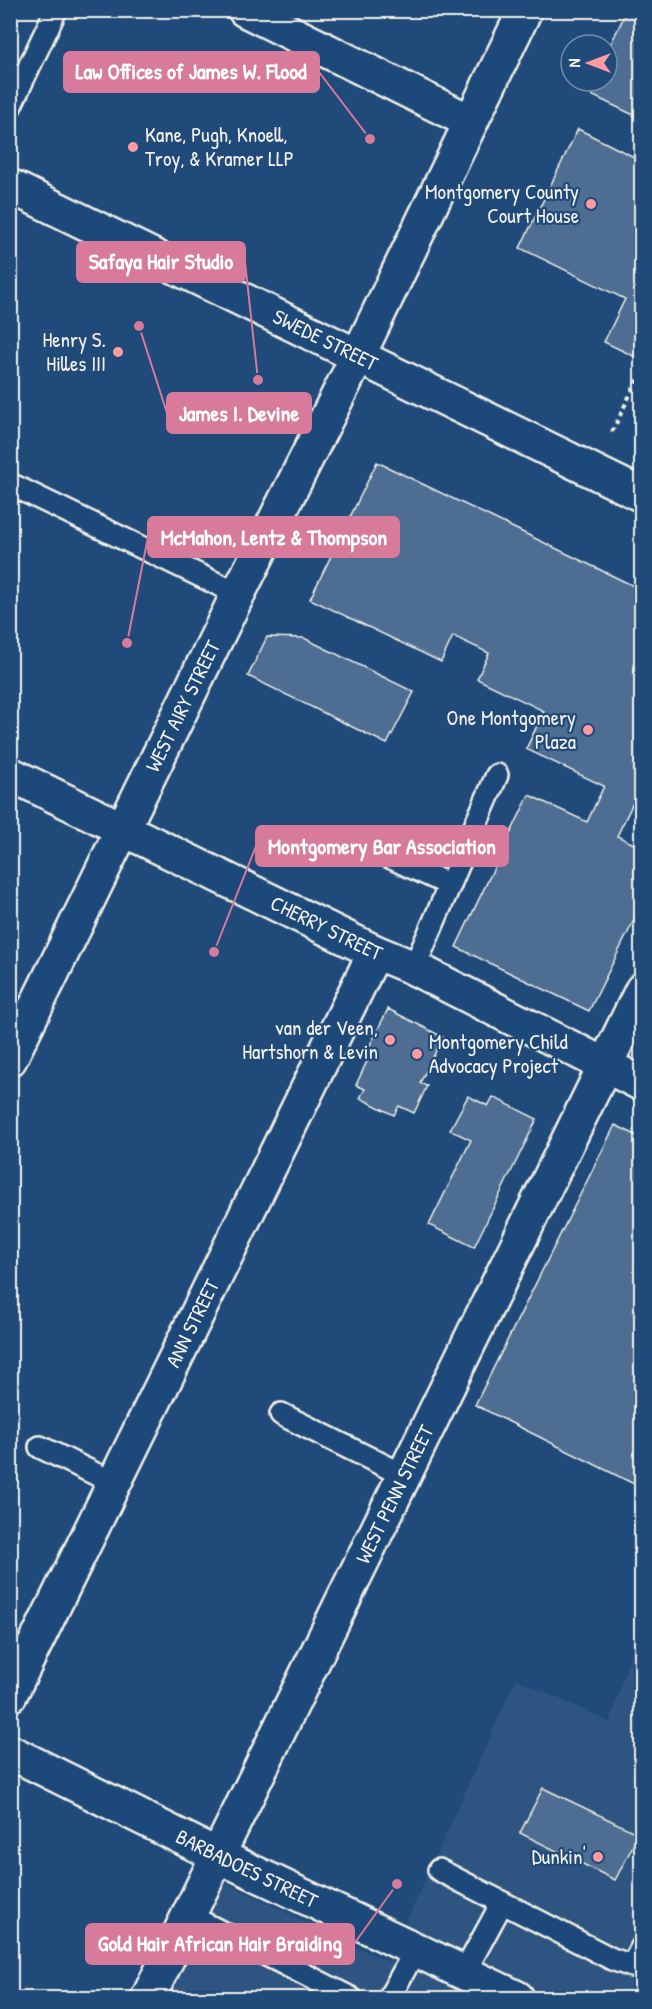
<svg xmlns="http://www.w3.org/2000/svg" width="652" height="2009" font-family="'Patrick Hand',sans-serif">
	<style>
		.built { fill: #2d5581 }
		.building { fill: #4d6e92; stroke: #f4f1e8; stroke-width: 1.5 }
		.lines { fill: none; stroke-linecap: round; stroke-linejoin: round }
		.service-casing { stroke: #f4f1e8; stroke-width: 26 }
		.minor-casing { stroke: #f4f1e8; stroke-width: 38 }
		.tertiary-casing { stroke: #f4f1e8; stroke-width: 38 }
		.secondary-casing { stroke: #f4f1e8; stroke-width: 38 }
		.path { stroke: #f4f1e8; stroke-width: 4; stroke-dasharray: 4.5 4.5; stroke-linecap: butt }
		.service { stroke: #1f4a7a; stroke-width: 21 }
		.minor { stroke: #1f4a7a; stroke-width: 33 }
		.tertiary { stroke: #1f4a7a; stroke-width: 33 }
		.secondary { stroke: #1f4a7a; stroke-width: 33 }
		.poi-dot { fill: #ff9aa2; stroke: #1f4a7a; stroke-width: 2 }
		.labels { text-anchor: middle; stroke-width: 4.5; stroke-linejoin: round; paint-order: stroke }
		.poi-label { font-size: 21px; fill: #f4f1e8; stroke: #1f4a7a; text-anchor: end }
		.street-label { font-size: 21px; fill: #f4f1e8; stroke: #1f4a7a }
		.leader { fill: none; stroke: #d87a9a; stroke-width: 2 }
		.callout-dot { fill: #d87a9a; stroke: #1f4a7a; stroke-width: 2 }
		.callout { fill: #d87a9a; stroke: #d87a9a; stroke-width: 2 }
		.callout-label { font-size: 22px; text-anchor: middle; font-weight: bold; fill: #fff }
	</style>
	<rect width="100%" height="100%" fill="#1f4a7a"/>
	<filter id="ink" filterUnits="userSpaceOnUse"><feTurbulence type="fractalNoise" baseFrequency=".0167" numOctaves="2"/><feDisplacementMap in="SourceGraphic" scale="12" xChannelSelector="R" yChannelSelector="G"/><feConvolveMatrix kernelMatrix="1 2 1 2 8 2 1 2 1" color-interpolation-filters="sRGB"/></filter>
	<g filter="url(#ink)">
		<path class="built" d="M634 1642 641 1645V1998H169L226 1883 388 1962 516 1679 610 1722Z"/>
		<g class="building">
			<path d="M627 10H642V119L587 93 593 81H607V52Z"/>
			<path d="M578 129 642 161V360L604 342 625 299 520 248Z"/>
			<path d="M377 462 642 590V804L634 801 617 836 642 848V904L589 1011 456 947 529 795 587 822 604 786 526 749 544 711 477 679 489 653 453 636 441 662 310 599Z"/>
			<path d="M267 637 304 638 414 692 387 744 248 676Z"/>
			<path d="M388 1009 443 1037 420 1083 427 1086 414 1113 399 1106 394 1115 360 1098 365 1089 356 1085 368 1059 364 1057Z"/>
			<path d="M468 1096 488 1106 493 1097 537 1119 474 1247 429 1225 471 1140 450 1130Z"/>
			<path d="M615 1125 642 1138V1488L475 1405Z"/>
			<path d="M543 1788 639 1834 615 1880 520 1833Z"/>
		</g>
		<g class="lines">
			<defs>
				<g id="service">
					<path d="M10 107 56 10"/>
					<path d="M10 484 238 594"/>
					<path d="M357 842 450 885"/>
					<path d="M414 968 497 775"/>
					<path d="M281 1414 403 1475"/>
					<path d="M40 1447 114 1483"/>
					<path d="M439 1870 612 1959 632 1966 642 1947"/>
					<path d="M188 1915 351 1998"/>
					<path d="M464 1973 502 1903"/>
					<path d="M389 1998 416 1949"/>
				</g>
				<g id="minor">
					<path d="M245 10 471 122"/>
					<path id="s1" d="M10 774 375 952 414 968 642 1084"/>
					<path id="s2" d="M10 1695 375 952"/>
					<path id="s3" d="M10 1752 217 1855 517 1998"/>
					<path id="s4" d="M148 1998 642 990"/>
				</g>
				<g id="tertiary">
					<path id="s5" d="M10 186 642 495"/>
				</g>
				<g id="secondary">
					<path id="s6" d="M10 1059 238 594 358 356 525 10"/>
				</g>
			</defs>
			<use href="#service" class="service-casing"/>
			<use href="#minor" class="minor-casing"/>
			<use href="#tertiary" class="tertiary-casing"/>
			<use href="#secondary" class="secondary-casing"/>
			<path class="path" d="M612 432 642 370"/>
			<use href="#service" class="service"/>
			<use href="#minor" class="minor"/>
			<use href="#tertiary" class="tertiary"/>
			<use href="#secondary" class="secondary"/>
		</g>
	</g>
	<g class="poi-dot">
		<circle cx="133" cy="147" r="6"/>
		<circle cx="591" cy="204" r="6"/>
		<circle cx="118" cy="352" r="6"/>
		<circle cx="588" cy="730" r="6"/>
		<circle cx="390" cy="1040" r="6"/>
		<circle cx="417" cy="1054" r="6"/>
		<circle cx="598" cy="1857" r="6"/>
	</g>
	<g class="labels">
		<g class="poi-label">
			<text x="145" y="142" text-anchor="start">Kane, Pugh, Knoell,<tspan x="145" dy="24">Troy, &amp; Kramer LLP</tspan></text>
			<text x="579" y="199">Montgomery County<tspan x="579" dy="24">Court House</tspan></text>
			<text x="106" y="347">Henry S.<tspan x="106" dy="24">Hilles III</tspan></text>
			<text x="576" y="725">One Montgomery<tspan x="576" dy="24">Plaza</tspan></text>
			<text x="378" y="1035">van der Veen,<tspan x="378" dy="24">Hartshorn &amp; Levin</tspan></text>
			<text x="429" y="1049" text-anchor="start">Montgomery Child<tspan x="429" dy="24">Advocacy Project</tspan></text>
			<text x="586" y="1864">Dunkin'</text>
		</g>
		<g class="street-label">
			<text dy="7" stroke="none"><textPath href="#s5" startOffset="351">SWEDE STREET</textPath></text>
			<text dy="7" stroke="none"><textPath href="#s6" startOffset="393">WEST AIRY STREET</textPath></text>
			<text dy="7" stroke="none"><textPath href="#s1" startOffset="352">CHERRY STREET</textPath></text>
			<text dy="7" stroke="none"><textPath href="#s2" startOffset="414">ANN STREET</textPath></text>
			<text dy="7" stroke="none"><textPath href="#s4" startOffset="561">WEST PENN STREET</textPath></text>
			<text dy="7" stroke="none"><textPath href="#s3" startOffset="264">BARBADOES STREET</textPath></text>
		</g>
	</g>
	<path class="leader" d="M370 139L319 72M258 380L245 262M139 326L167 413M127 643L148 537M214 952L256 846M397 1884L354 1944"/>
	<g class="callout-dot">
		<circle cx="370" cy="139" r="6"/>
		<circle cx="258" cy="380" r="6"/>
		<circle cx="139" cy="326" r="6"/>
		<circle cx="127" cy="643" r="6"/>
		<circle cx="214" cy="952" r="6"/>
		<circle cx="397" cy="1884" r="6"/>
	</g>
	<g class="callout">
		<rect x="64" y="52" width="255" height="40" rx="6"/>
		<rect x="77" y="242" width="168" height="40" rx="6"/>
		<rect x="167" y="393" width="144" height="40" rx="6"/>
		<rect x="148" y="517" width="251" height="40" rx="6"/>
		<rect x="256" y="826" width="252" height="40" rx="6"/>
		<rect x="86" y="1924" width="268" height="40" rx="6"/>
	</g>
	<g class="callout-label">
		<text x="191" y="79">Law Offices of James W. Flood</text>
		<text x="161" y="269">Safaya Hair Studio</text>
		<text x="239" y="421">James I. Devine</text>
		<text x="274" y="545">McMahon, Lentz &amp; Thompson</text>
		<text x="382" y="854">Montgomery Bar Association</text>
		<text x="220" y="1951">Gold Hair African Hair Braiding</text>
	</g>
	<rect width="652" height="2009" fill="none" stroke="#1f4a7a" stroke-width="36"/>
	<rect x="18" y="18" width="616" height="1973" fill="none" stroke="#f4f1e8" stroke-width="2" filter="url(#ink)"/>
	<g transform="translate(589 63) rotate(270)"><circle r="28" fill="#1f4a7a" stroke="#748da6" stroke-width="1.5"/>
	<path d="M0-4.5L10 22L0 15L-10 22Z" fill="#ff9aa2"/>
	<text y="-9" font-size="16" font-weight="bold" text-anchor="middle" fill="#f4f1e8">N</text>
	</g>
</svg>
